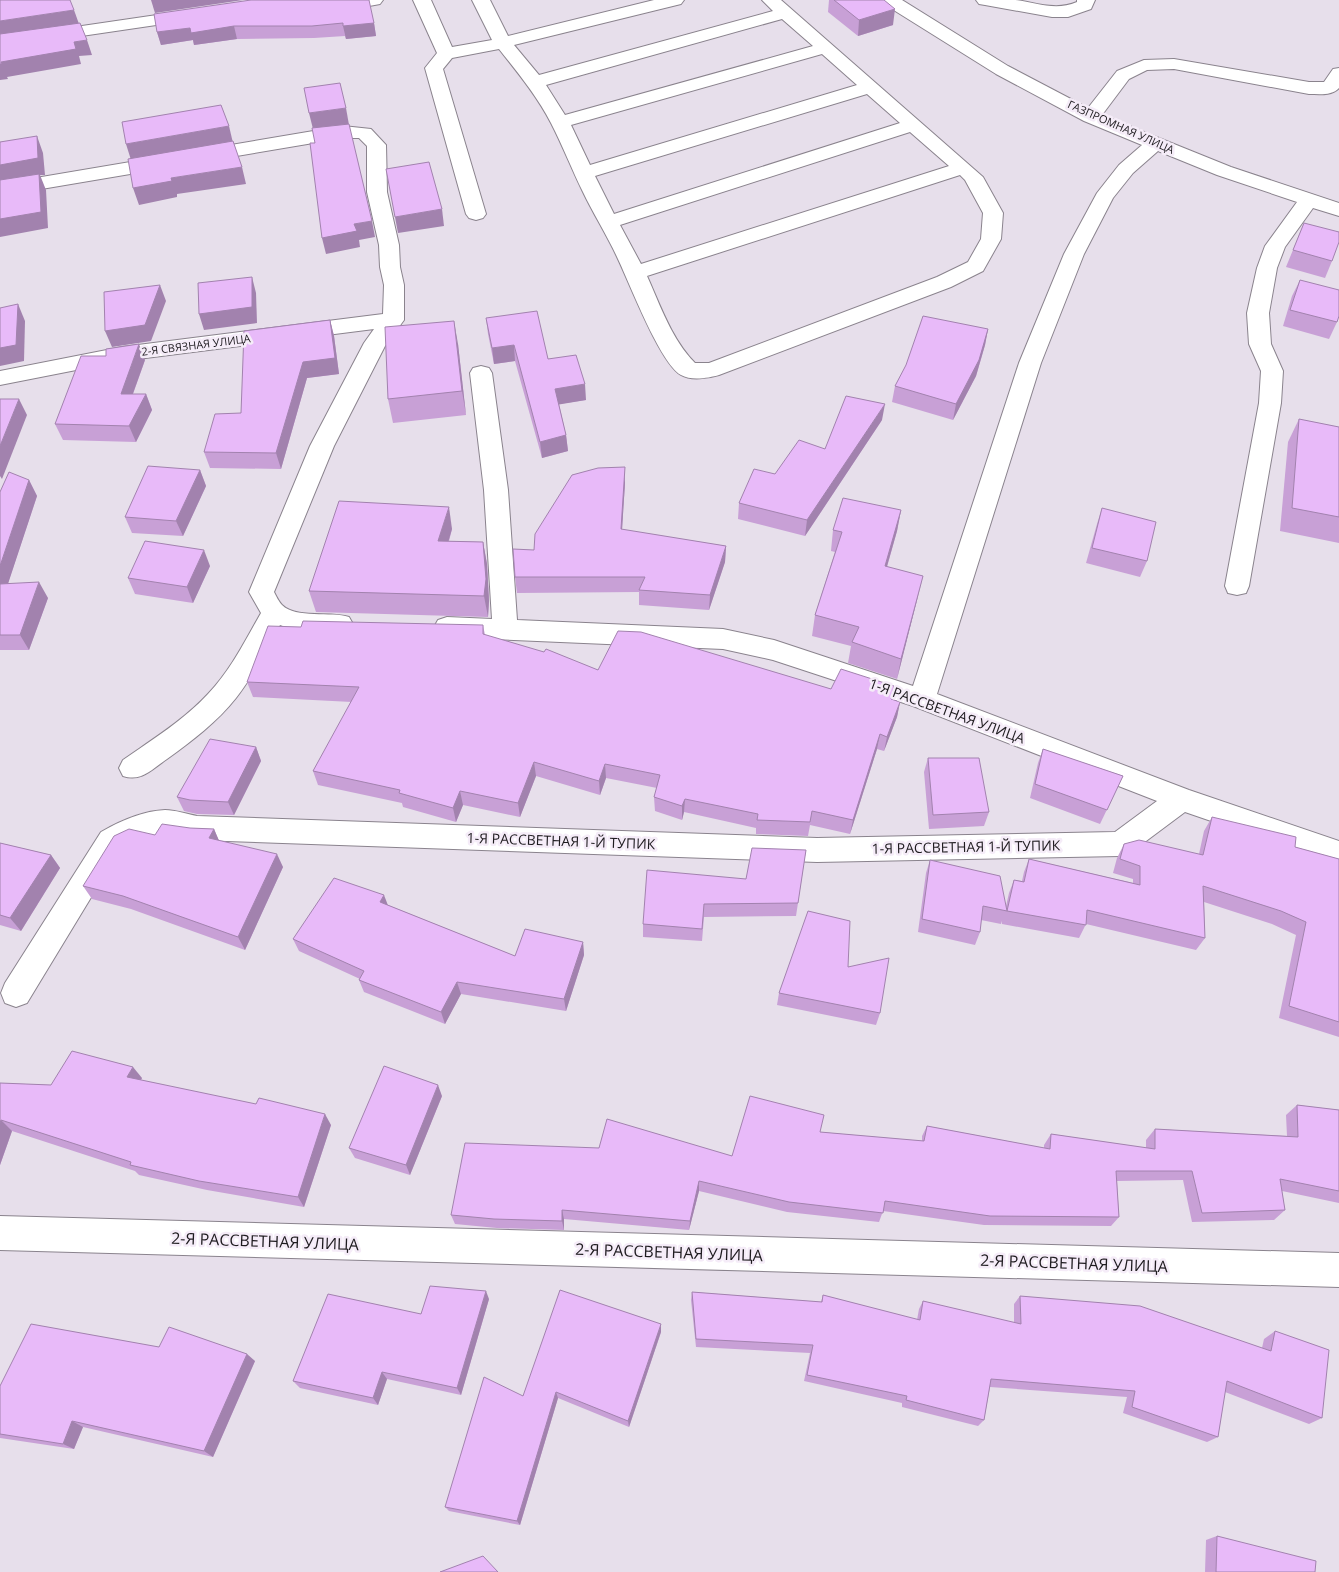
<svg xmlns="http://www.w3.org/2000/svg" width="1339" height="1572" font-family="'Open Sans',sans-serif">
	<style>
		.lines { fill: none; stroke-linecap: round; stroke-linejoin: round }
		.minor-casing { stroke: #8a838d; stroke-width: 2 }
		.minor { fill: #fff; fill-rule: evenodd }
		.wall { fill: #c8a0d6 }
		.shaded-wall { fill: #a282ae }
		.building { fill: #e8baf9; stroke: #a282ae }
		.labels { text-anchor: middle; stroke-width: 5; stroke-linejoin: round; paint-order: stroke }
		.far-street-label { font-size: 11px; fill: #1e1b1f; stroke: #f5ecf8 }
		.street-label { font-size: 14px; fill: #1e1b1f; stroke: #f5ecf8 }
		.near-street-label { font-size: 16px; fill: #1e1b1f; stroke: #f5ecf8 }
	</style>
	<rect width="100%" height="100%" fill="#e7dfeb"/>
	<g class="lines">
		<defs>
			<g id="minor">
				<path d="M325 0H383L380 4 353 9 325 8 322 4Z"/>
				<path d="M413 0H431L452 47 492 40 472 0H490L508 36 654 0H684L681 4 514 45 539 75 773 11 762 0H781L983 177 1003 213 1001 239 983 271 951 287 719 375C709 378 691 381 681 375 660 363 630 284 618 259 608 237 594 215 583 192 572 170 563 146 551 123 537 96 518 73 499 49L452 58 443 69 486 214 483 218 476 220 469 218 466 214 425 68 437 53ZM782 19 813 46 565 115 546 85ZM822 54 857 85 590 165 571 125ZM867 94 900 123 614 214 595 176ZM910 132 949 166 641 264 620 225ZM960 175 965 180 983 213 981 239 968 262 937 277 709 363H695C672 340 660 305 647 276Z"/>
				<path d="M881 0H902L1008 66 1088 108 1117 71 1144 60 1174 59 1309 82H1324L1333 69 1339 68V88C1332 96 1319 94 1309 94L1174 69 1147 70 1129 79 1102 115 1231 167 1339 203V216L1313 208 1285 247 1277 268 1269 313 1271 344 1283 371 1281 403 1249 586 1246 593 1237 595 1228 593 1225 586 1259 403 1261 371 1249 344 1247 313 1257 268 1265 246 1297 202 1217 175 1158 151 1133 173 1113 198 1084 254 1041 363 937 694 1189 790 1339 841V865L1185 812 1130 853 1120 856 817 862 197 840C164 833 151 832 121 848L27 1003 16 1007 5 1003 1 993 5 983 101 832C120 821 143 811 165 810 175 810 187 814 197 816L817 838 1115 832 1157 801 913 706 773 660 723 649 447 637 438 634 434 627 438 620 447 617 492 619 484 490 470 373 473 368 481 366 489 368 492 373 508 490 517 620 723 629 774 640 913 686 1019 363 1064 254 1097 193 1119 165 1142 145 1084 121 996 74 884 4Z"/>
				<path d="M976 0C989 0 1003 0 1016 0 1037 3 1056 11 1077 2V0H1095L1091 9 1068 17H1052L985 5 979 4Z"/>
				<path d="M191 10 197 11 200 15 197 19 0 48V38Z"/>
				<path d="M343 126 371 129 386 145 387 192 399 245 400 267 404 285V320L385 346 334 446 274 592C276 596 279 602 282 605 296 619 331 611 349 617L353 624 349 631C326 638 302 633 280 625 266 650 254 675 236 698 217 722 192 741 167 759 152 769 142 782 123 776L119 768 123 760C153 739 184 720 208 694 231 670 245 641 261 613L249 592 310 446 364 343 374 329 122 361 0 385V371L122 347 383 314 384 285 380 267 379 245 367 192V146L359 138H343L0 196V184Z"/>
				<path d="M0 1216 1339 1253V1287L0 1250Z"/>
			</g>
		</defs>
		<use href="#minor" class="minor-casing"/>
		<use href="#minor" class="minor"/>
	</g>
	<g class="wall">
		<path d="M251 0 374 23 376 36 346 39 345 36 314 38 237 39 194 45 193 40 161 45 157 32Z"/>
		<path d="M829 0H884L893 25 858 36 828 12Z"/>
		<path d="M1304 223 1332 261 1325 278 1286 267Z"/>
		<path d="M1300 280 1337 322 1329 339 1283 326 1292 296Z"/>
		<path d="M486 318 548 359 586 400 559 404 566 435 568 451 542 458 515 361 494 364 488 334Z"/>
		<path d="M330 320 334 336 339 374 307 378 281 469 210 468 204 452Z"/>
		<path d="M988 329 985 345 976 376 953 420 892 402 895 386Z"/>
		<path d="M458 344 466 415 393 423 388 399Z"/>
		<path d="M145 360 133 394H146L152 410 136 442 63 440 55 424Z"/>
		<path d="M1299 419 1339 427V543L1280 531 1288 442Z"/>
		<path d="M882 420 805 536 738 519 739 503 775 474 825 449Z"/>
		<path d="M200 470 206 486 183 536 132 533 125 517Z"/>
		<path d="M29 480 37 496 8 583 48 598 29 650H0V492Z"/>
		<path d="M625 483 622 530 726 546 725 562 709 610 639 605V592L517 593 515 577Z"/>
		<path d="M1102 508 1147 561 1140 577 1086 563 1097 524Z"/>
		<path d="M901 510 897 531 887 567 918 596 897 679 848 663 851 646 812 636 815 615 835 552 831 551 833 530Z"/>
		<path d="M452 529 449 541 483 542 487 564 489 601 488 617 316 612 309 591Z"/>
		<path d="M210 566 193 603 135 594 128 578Z"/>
		<path d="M483 625 485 635 598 670 831 689 894 686 891 699 900 702 897 717 884 751 877 749 850 834 810 825 808 836 756 834V828L684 812 682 820 655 811 654 797 657 788 606 778 600 795 536 776 520 817 463 805 456 822 403 807 402 803 318 785 313 771 352 702 253 697 247 682 301 627Z"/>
		<path d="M256 747 261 761 234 815 197 814 184 811 177 797Z"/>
		<path d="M1043 749 1123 776 1100 824 1030 798 1038 763Z"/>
		<path d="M928 758 989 812 984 826 929 829 924 772Z"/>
		<path d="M1212 817 1295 847 1339 859V1037L1279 1018 1296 935 1272 924 1204 902 1205 938 1196 950 1086 924 1079 938 1002 924V921L1001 924 981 920 980 932 975 945 918 932 926 873 930 860 1006 906 1009 893 1014 880 1022 881 1024 872 1029 859 1133 883V879L1113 873 1117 858 1124 844 1199 854 1204 831Z"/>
		<path d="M190 828 214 829 219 841 283 867 245 950 131 909 92 899 83 886 155 835Z"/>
		<path d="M0 843 51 855 60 868 21 931 0 925Z"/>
		<path d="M806 850 796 916 704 917 702 941 643 937V924L746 879Z"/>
		<path d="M388 905 515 956 583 942 584 955 566 1011 461 994 445 1024 364 992 359 980 360 979 299 951 293 939Z"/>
		<path d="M848 967 880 1013 876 1025 777 1005 779 993Z"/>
		<path d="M142 1078 141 1080 331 1125 304 1207 207 1190 139 1175 135 1171 12 1131 0 1165V1083L51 1085Z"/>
		<path d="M442 1096 410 1175 355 1158 349 1148Z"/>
		<path d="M1297 1105 1339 1110V1203L1282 1191 1285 1210 1274 1220 1192 1222 1183 1180 1117 1181 1119 1217 1111 1226 984 1225 883 1211 879 1222 787 1212 699 1191 689 1230 564 1219V1230L497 1228 455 1224 451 1215 732 1156 820 1132 922 1141V1136L927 1126 1044 1148V1145L1051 1134 1146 1148V1140L1155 1129 1287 1136 1286 1115Z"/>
		<path d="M692 1292 821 1302 823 1295 917 1320 919 1309 923 1301 1014 1323V1304L1020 1296 1262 1348 1264 1339 1275 1331 1322 1418 1309 1424 1225 1392 1218 1437 1207 1442 1123 1413 1127 1397 990 1387 984 1420 978 1426 902 1407V1403L804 1381 810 1353 696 1347 691 1300Z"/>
		<path d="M489 1299 461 1395 387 1379 378 1405 300 1388 293 1381 421 1314Z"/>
		<path d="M661 1332 629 1427 558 1398 520 1525 449 1511 445 1507 523 1396Z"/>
		<path d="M159 1347 255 1361 213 1457 83 1427 74 1449 0 1438V1386Z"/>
		<path d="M1217 1536 1315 1572H1205L1206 1540Z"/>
	</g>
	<g class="shaded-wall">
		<path d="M151 0H243L155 13Z"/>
		<path d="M895 9 893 25 858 36 859 20Z"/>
		<path d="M74 10 79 24 0 36V21Z"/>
		<path d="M374 23 376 36 346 39 343 26Z"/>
		<path d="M234 26 237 39 194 45 193 40 161 45 157 32 190 28Z"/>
		<path d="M87 40 92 55 79 56 81 64 7 77 8 79 0 80V64L1 62 74 42Z"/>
		<path d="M346 108 349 125 313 129 309 113Z"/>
		<path d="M229 126 233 143 131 160 126 144Z"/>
		<path d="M37 136 43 153 45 175H40L46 190 48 228 0 237V165Z"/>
		<path d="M242 167 246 184 177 194V197L139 205 133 188 171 178Z"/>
		<path d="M442 209 444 226 398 233 395 217Z"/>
		<path d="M372 221 375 237 359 240 360 247 326 254 322 238 354 224Z"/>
		<path d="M252 277 256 293 257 323 204 330 199 314Z"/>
		<path d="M160 285 166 301 151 341 112 347 105 331Z"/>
		<path d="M18 304 25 321 24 361 0 366V348Z"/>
		<path d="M330 320 334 336 339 374 307 378 281 469 276 453 303 362Z"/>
		<path d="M454 321 458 344 466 415 462 391Z"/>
		<path d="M988 329 985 345 976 376 953 420 956 404Z"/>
		<path d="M139 344 145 360 127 410 121 394Z"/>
		<path d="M514 345 515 361 494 364 492 348Z"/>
		<path d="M585 384 586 400 556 405 555 389Z"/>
		<path d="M146 394 152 410 136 442 129 426Z"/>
		<path d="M19 399 27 415 2 479 0 476V446Z"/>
		<path d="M885 404 882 420 805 536 807 520Z"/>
		<path d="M566 435 568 451 542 458 540 442Z"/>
		<path d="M625 467V483L621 545V529Z"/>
		<path d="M200 470 206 486 183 536 176 521Z"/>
		<path d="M29 480 37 496 3 599 0 594V566Z"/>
		<path d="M449 507 452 529 442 563 438 541Z"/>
		<path d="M901 510 897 531 881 587 885 566Z"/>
		<path d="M483 542 487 564 489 601 488 617 484 596Z"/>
		<path d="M726 546 725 562 709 610 710 595Z"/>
		<path d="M204 550 210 566 193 603 187 587Z"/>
		<path d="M923 576 918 596 897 679 901 659Z"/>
		<path d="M39 582 48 598 29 650 20 635Z"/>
		<path d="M900 702 897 717 884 751 887 737Z"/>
		<path d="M880 734 877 749 850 834 853 820Z"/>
		<path d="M256 747 261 761 234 815 228 802Z"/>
		<path d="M534 762 536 776 520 817 518 803Z"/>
		<path d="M605 764 606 778 600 795 599 781Z"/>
		<path d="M460 791 463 805 456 822 453 808Z"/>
		<path d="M685 799 684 812 682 820V806Z"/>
		<path d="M214 829 220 843 209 838Z"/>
		<path d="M277 854 283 867 245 950 238 937Z"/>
		<path d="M51 855 60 868 21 931 10 918Z"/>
		<path d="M384 895 389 908 380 902Z"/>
		<path d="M583 942 584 955 566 1011 564 999Z"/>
		<path d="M457 982 461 994 445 1024 441 1012Z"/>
		<path d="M133 1067 142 1078 136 1088 127 1077Z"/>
		<path d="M438 1085 442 1096 410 1175 406 1165Z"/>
		<path d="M325 1114 331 1125 304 1207 298 1197Z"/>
		<path d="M1 1120 12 1131 0 1165V1123Z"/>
		<path d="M699 1181V1191L689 1230 690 1221Z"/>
		<path d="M562 1210 564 1219V1230L562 1221Z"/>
		<path d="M486 1291 489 1299 461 1395 457 1388Z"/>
		<path d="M661 1324V1332L629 1427 628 1421Z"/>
		<path d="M247 1354 255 1361 213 1457 204 1451Z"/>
		<path d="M382 1372 387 1379 378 1405 373 1398Z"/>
		<path d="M556 1392 558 1398 520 1525 517 1521Z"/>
		<path d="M72 1421 83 1427 74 1449 63 1444Z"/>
	</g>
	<g class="building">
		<path d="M0 0H70L74 10 0 21Z"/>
		<path d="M251 0H369L374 23 343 26V23L312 26H234L191 33 190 28 157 32 154 14Z"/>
		<path d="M834 0H884L895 9 859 20Z"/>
		<path d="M80 23 87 40 74 42 76 49 1 62 2 64H0V34Z"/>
		<path d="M340 83 346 108 309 113 304 88Z"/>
		<path d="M221 105 229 126 126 144 122 122Z"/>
		<path d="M349 124 372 221 354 224 357 231 322 238 310 143H315L312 128Z"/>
		<path d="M37 136 38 158 0 165V142Z"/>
		<path d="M233 141 242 167 171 178 172 181 133 188 128 159Z"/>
		<path d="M429 162 442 209 395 217 386 169Z"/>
		<path d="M39 174 41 212 0 219V180Z"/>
		<path d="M1304 223 1339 232V242L1332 261 1293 250Z"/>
		<path d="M252 277V307L199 314 198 283Z"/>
		<path d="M1300 280 1339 290V316L1337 322 1290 310Z"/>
		<path d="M160 285 145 325 105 331 104 292Z"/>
		<path d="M18 304 16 345 0 348V308Z"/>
		<path d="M537 311 548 359 576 355 585 384 555 389 566 435 540 442 514 345 492 348 486 318Z"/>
		<path d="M923 316 988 329 979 360 956 404 895 386 906 365Z"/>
		<path d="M330 320 335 358 303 362 276 453 204 452 215 414 241 413 244 331Z"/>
		<path d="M454 321 462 391 388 399 385 327Z"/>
		<path d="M139 344 121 394H146L129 426 55 424 81 356H106V349Z"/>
		<path d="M846 396 885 404 807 520 739 503 754 469 775 474 799 440 825 449Z"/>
		<path d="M0 399H19L0 446Z"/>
		<path d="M1299 419 1339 427V517L1292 508Z"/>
		<path d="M148 466 200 470 176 521 125 517Z"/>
		<path d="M625 467 621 529 726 546 710 595 639 590 645 577H515L513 549 534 550 535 534 572 475 598 468Z"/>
		<path d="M9 472 29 480 0 566V492Z"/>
		<path d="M843 498 901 510 885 566 923 576 901 659 852 642 859 627 815 615 842 532 833 530Z"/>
		<path d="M339 501 449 507 438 541 483 542 486 579 484 596 309 591Z"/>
		<path d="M1102 508 1156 522 1147 561 1092 548Z"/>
		<path d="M145 541 204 550 187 587 128 578Z"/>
		<path d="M39 582 20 635H0V584Z"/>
		<path d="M303 621 483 625V634L544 652 546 649 598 670 618 631 641 632 831 689 841 669 894 686 891 699 900 702 887 737 880 734 853 820 812 811 810 822 757 820 758 814 685 799 682 806 654 797 660 775 605 764 599 781 534 762 518 803 460 791 453 808 399 793 400 790 313 771 359 687 247 682 268 626 301 627Z"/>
		<path d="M210 739 256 747 228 802 190 800 177 797Z"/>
		<path d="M1043 749 1123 776 1107 810 1035 784Z"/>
		<path d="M928 758H979L989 812 933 815Z"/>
		<path d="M1212 817 1296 837 1295 847 1339 859V1022L1289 1006 1306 922 1281 911 1203 886 1205 938 1087 910 1086 925 1007 911 1014 880 1024 882 1029 859 1140 885V866L1120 859 1124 844 1139 840 1203 855Z"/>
		<path d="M162 824 190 828 214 829 209 838 277 854 238 937 123 896 83 886 114 836 129 829 155 835Z"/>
		<path d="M0 843 51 855 10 918 0 915Z"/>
		<path d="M752 848 806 850 798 903 704 904 702 929 643 924 647 870 746 879Z"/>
		<path d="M930 860 1000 876 1007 911 983 906 980 932 922 919Z"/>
		<path d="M334 878 384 895 380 902 515 956 525 929 583 942 564 999 457 982 441 1012 359 980 364 971 293 939Z"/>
		<path d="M808 911 850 921 848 967 889 958 880 1013 779 993Z"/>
		<path d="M72 1051 133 1067 127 1077 256 1104 259 1098 325 1114 298 1197 199 1181 130 1165 131 1162 1 1120 0 1123V1083L51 1085Z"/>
		<path d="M384 1066 438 1085 406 1165 349 1148Z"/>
		<path d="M750 1096 824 1115 820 1132 924 1141 927 1126 1050 1149 1051 1134 1155 1149V1129L1298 1137 1297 1105 1339 1110V1191L1280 1179 1285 1210 1202 1213 1192 1171H1116L1119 1217 990 1216 885 1201 883 1213 789 1202 699 1181 690 1221 562 1210V1221L494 1219 451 1215 465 1143 599 1148 607 1119 732 1156Z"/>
		<path d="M430 1286 486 1291 457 1388 382 1372 373 1398 293 1381 328 1294 421 1314Z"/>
		<path d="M560 1290 661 1324 628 1421 556 1392 517 1521 445 1507 484 1377 523 1396Z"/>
		<path d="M692 1292 822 1302 823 1295 920 1320 923 1301 1021 1324 1020 1296 1140 1306 1271 1351 1275 1331 1329 1350 1322 1418 1227 1381 1218 1437 1132 1407 1135 1391 991 1379 984 1420 906 1400 907 1396 807 1375 813 1345 696 1339Z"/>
		<path d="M31 1324 159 1347 169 1327 247 1354 204 1451 72 1421 63 1444 0 1434V1386Z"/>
		<path d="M1217 1536 1316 1561 1315 1572H1216Z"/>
		<path d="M483 1556 498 1572H440Z"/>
	</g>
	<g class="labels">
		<g class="far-street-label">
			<text transform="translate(1121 127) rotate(24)" y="4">ГАЗПРОМНАЯ УЛИЦА</text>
			<text transform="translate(196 345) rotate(-7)" y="4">2-Я СВЯЗНАЯ УЛИЦА</text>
		</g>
		<g class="street-label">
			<text transform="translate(947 711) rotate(20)" y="5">1-Я РАССВЕТНАЯ УЛИЦА</text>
			<text transform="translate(561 841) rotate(2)" y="5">1-Я РАССВЕТНАЯ 1-Й ТУПИК</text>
			<text transform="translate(966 847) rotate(-1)" y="5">1-Я РАССВЕТНАЯ 1-Й ТУПИК</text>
		</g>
		<g class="near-street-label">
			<text transform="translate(265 1241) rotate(2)" y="6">2-Я РАССВЕТНАЯ УЛИЦА</text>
			<text transform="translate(669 1252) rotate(2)" y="6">2-Я РАССВЕТНАЯ УЛИЦА</text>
			<text transform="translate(1074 1263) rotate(2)" y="6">2-Я РАССВЕТНАЯ УЛИЦА</text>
		</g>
	</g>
</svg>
